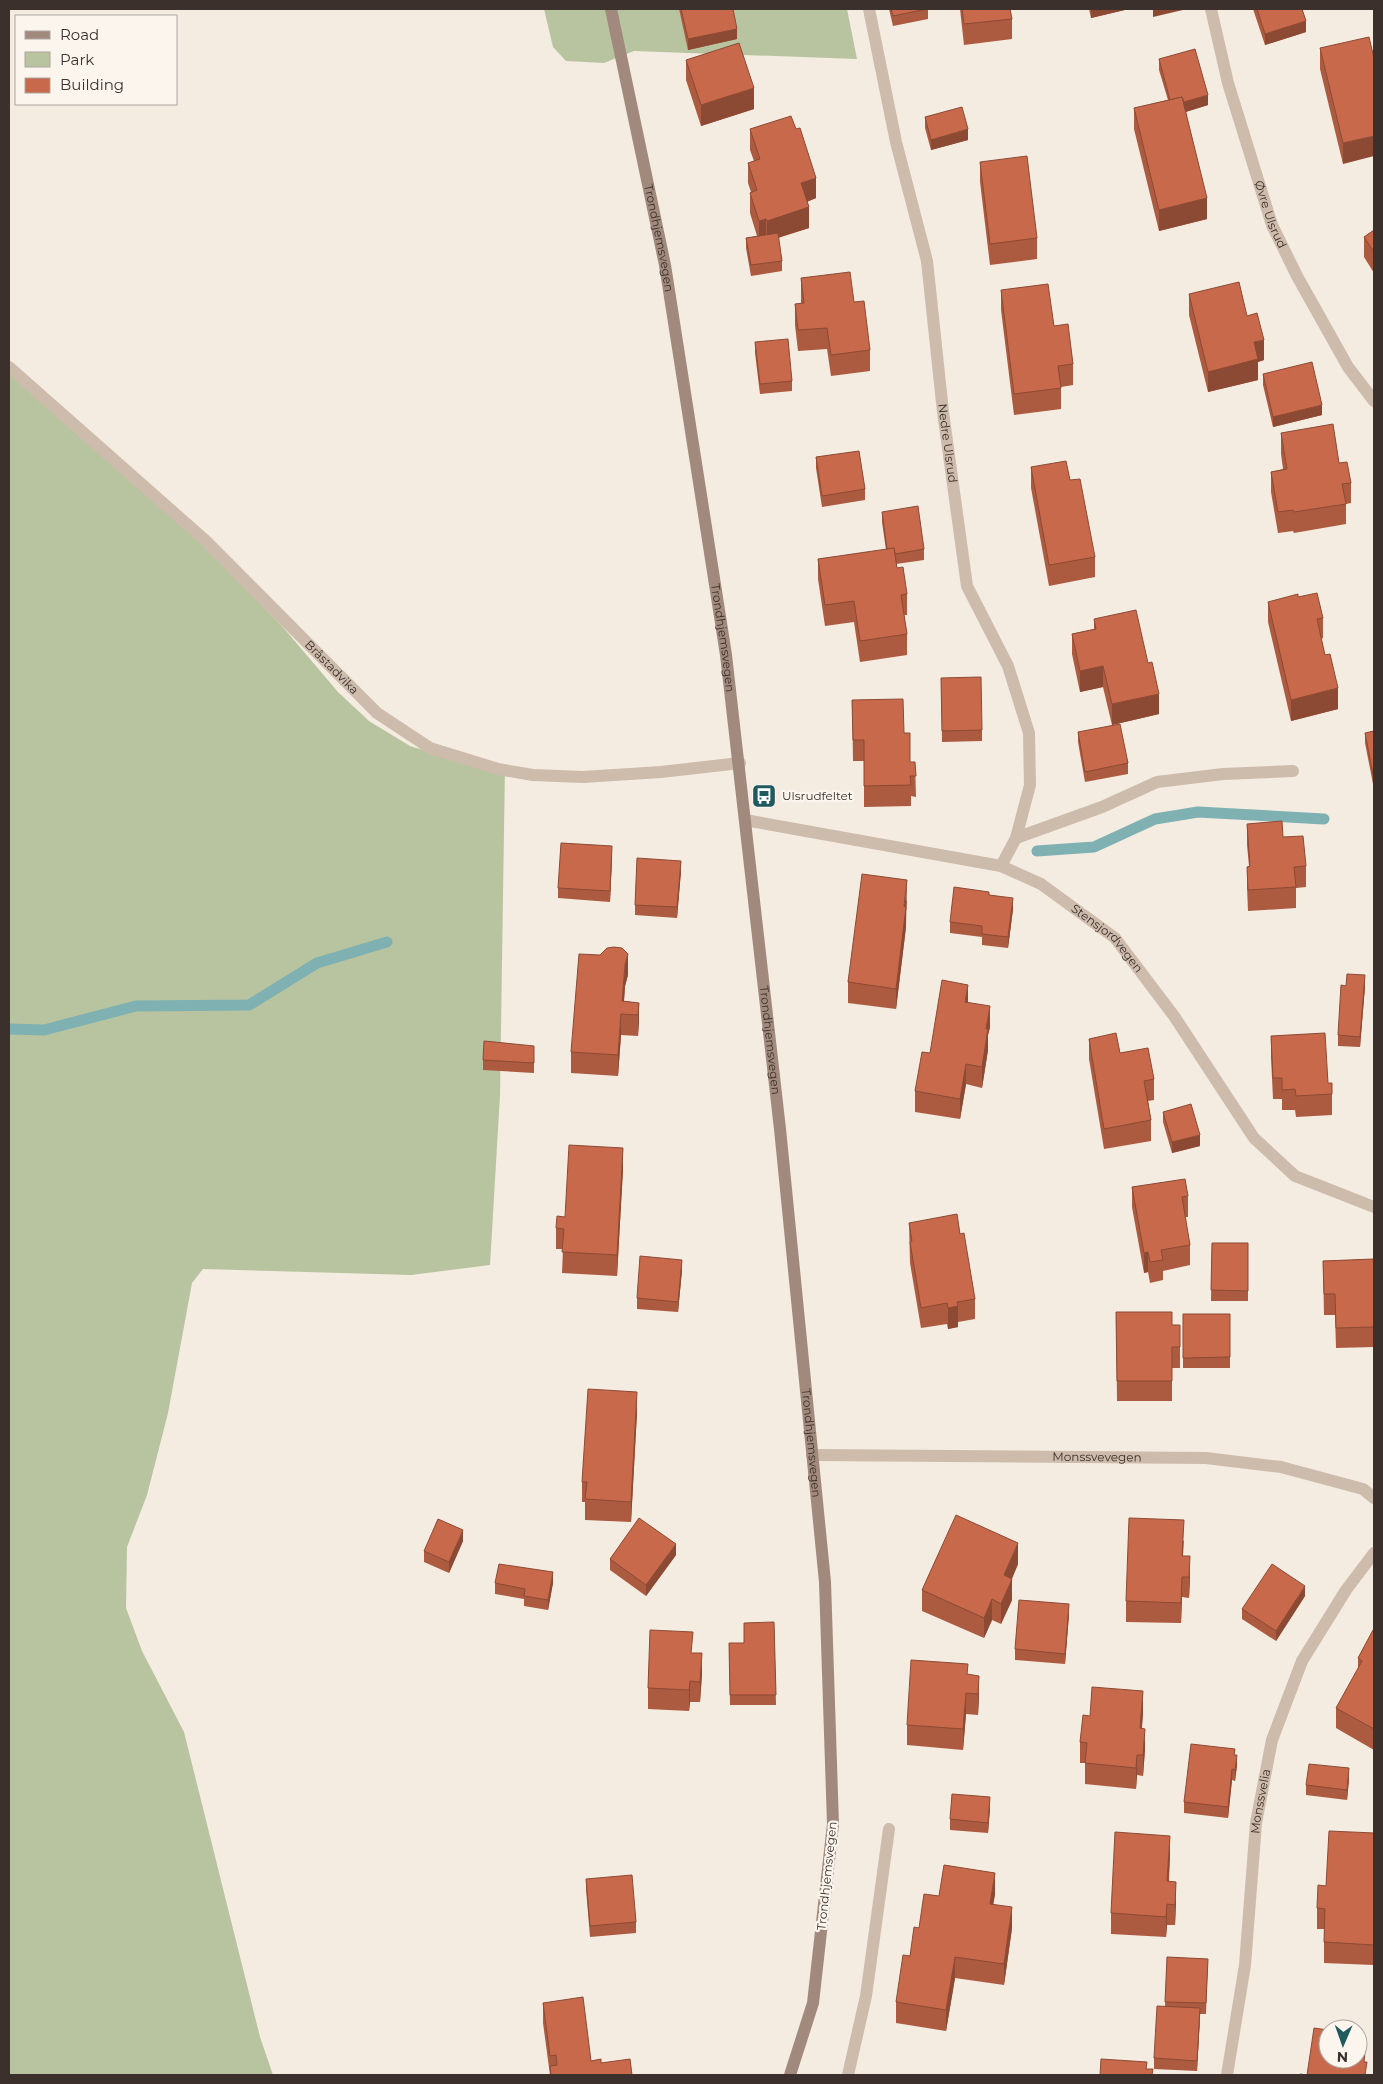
<svg xmlns="http://www.w3.org/2000/svg" width="1383" height="2084" font-family="Montserrat,sans-serif">
	<style>
		.green { fill: #b8c4a0 }
		.lines { fill: none; stroke-linecap: round; stroke-linejoin: round }
		.stream { stroke: #7fb0b2; stroke-width: 11 }
		.lane { stroke: #cdbbac; stroke-width: 12 }
		.street { stroke: #cdbbac; stroke-width: 12 }
		.secondary { stroke: #a18a7d; stroke-width: 12 }
		.wall { fill: #ac5a40 }
		.shaded-wall { fill: #8c4a34 }
		.building { fill: #c8694b; stroke: #8c4a34 }
		.labels { text-anchor: middle; stroke-width: 4.5; stroke-linejoin: round; paint-order: stroke }
		.street-label { font-size: 12px; fill: #3b302b; stroke: #fbf5ee }
		.poi-label { font-size: 12px; fill: #3b302b; stroke: #fbf5ee; text-anchor: start }
	</style>
	<rect width="100%" height="100%" fill="#f4ebe1"/>
	<g class="green">
		<path d="M544 9H847L857 59 634 51 604 63 566 61 553 47Z"/>
		<path d="M9 367 198 539 282 626 338 692 369 721 410 746 465 763 505 765 500 1095 490 1265 411 1275 203 1269 192 1283 168 1413 147 1495 127 1547 126 1608 142 1651 184 1732 260 2037 273 2075H9Z"/>
	</g>
	<g class="lines">
		<g class="stream">
			<path d="M1037 851 1094 847 1155 819 1198 812 1324 819"/>
			<path d="M9 1029 44 1030 136 1006 249 1005 317 963 387 942"/>
		</g>
		<path class="lane" d="M1016 838 1102 807 1157 782 1223 774 1293 771"/>
		<g class="street">
			<path id="s1" d="M869 9 896 142 927 261 943 412 967 586 1008 666 1029 733 1030 785 1016 838 1001 866"/>
			<path id="s2" d="M1211 9 1228 83 1272 225 1297 276 1348 367 1374 401"/>
			<path id="s3" d="M9 367 206 541 377 713 430 748 498 769 533 775 583 777 661 772 740 763"/>
			<path id="s4" d="M745 820 1001 866 1041 884 1115 938 1174 1016 1254 1138 1295 1176 1374 1207"/>
			<path id="s5" d="M812 1455 1206 1458 1281 1467 1363 1489 1374 1498"/>
			<path d="M848 2075 866 1996 889 1829"/>
			<path id="s6" d="M1227 2075 1245 1965 1256 1823 1272 1740 1302 1661 1346 1590 1374 1553"/>
		</g>
		<path class="secondary" id="s7" d="M611 9 665 265 726 655 780 1129 825 1582 833 1824 813 2003 790 2075"/>
	</g>
	<g class="wall">
		<path d="M679 9H733L737 39 688 50Z"/>
		<path d="M889 9H928V19L893 26Z"/>
		<path d="M960 9H1010L1012 19V39L964 45Z"/>
		<path d="M1089 9H1129L1091 18Z"/>
		<path d="M1253 9H1302L1306 32 1265 45Z"/>
		<path d="M1320 48 1374 58 1343 164 1320 69Z"/>
		<path d="M1159 59 1208 105 1186 112 1207 219 1159 231 1134 129V108L1168 100 1159 70Z"/>
		<path d="M686 60 754 109 701 126 686 80Z"/>
		<path d="M925 117 968 140 931 150 925 128Z"/>
		<path d="M750 129 816 198 807 202 809 228 778 238 782 261V271L751 276 746 248V238L757 236 750 213V193L751 192 748 183V163L754 161 750 150Z"/>
		<path d="M980 162 1037 238V259L990 265 980 182Z"/>
		<path d="M1374 230V273L1364 257V237Z"/>
		<path d="M801 278 854 302 870 350V371L831 376 827 349 798 351 795 325V304L801 303Z"/>
		<path d="M1001 290 1054 326 1073 364V385L1061 387V409L1014 415 1001 310Z"/>
		<path d="M1189 294 1247 316 1264 360 1258 362V380L1208 392 1189 315Z"/>
		<path d="M755 342 792 381V391L760 394 755 353Z"/>
		<path d="M1263 374 1322 415 1273 427 1263 385Z"/>
		<path d="M1281 433 1339 463 1351 483V503L1346 504V524L1294 533 1293 531 1278 533 1271 492V472L1283 469 1281 454Z"/>
		<path d="M816 457 865 489V500L822 507 816 468Z"/>
		<path d="M1031 467 1070 480 1095 557V577L1049 586 1031 488Z"/>
		<path d="M882 512 924 549V560L896 564 897 568 907 594V615H904L907 634V655L860 662 854 622 825 626 818 579V559L886 550 882 522Z"/>
		<path d="M1298 597 1323 618V638L1321 639 1338 709 1291 721 1268 622V602Z"/>
		<path d="M1094 619 1148 663 1159 714 1112 725 1103 687 1080 692 1072 654V634L1094 629Z"/>
		<path d="M941 678 982 730V741L942 742Z"/>
		<path d="M852 700 904 733 910 762H915L916 797 911 796V806L864 807V761H853Z"/>
		<path d="M1374 731V789L1365 743V733Z"/>
		<path d="M1078 732 1128 763V774L1085 782 1078 742Z"/>
		<path d="M1247 824 1283 837 1306 866V887L1296 888V908L1248 911 1247 887V867L1249 866 1247 845Z"/>
		<path d="M612 856 610 902 558 898V888Z"/>
		<path d="M681 871 677 918 635 915V905Z"/>
		<path d="M989 895 1013 909 1008 948 982 945V937L950 933V922Z"/>
		<path d="M907 900 906 911V927L896 1009 848 1003V982Z"/>
		<path d="M628 975 625 986 624 1001 639 1003 638 1036 621 1035 618 1076 571 1073V1052Z"/>
		<path d="M1346 986H1365L1360 1047 1338 1046V1035Z"/>
		<path d="M968 1002 990 1027 988 1035V1050L982 1088 966 1084 960 1119 915 1112V1091L930 1053Z"/>
		<path d="M1271 1036 1328 1083 1332 1094V1115L1296 1117 1295 1110H1282V1099H1273L1271 1057Z"/>
		<path d="M1089 1039 1120 1053 1154 1079V1100L1148 1101 1151 1120V1141L1104 1149 1089 1059Z"/>
		<path d="M534 1057V1073L483 1070V1060Z"/>
		<path d="M1163 1112 1200 1146 1172 1153 1163 1122Z"/>
		<path d="M623 1169 617 1276 562 1273 563 1249H556V1228L565 1217Z"/>
		<path d="M1132 1187 1188 1196V1217H1185L1190 1245V1265L1163 1271V1280L1150 1283 1148 1272 1144 1273 1132 1207Z"/>
		<path d="M909 1223 960 1234 975 1299V1319L958 1322V1327L948 1329 947 1324 921 1328 910 1263Z"/>
		<path d="M1212 1243H1248V1301H1211Z"/>
		<path d="M1374 1259V1347L1336 1348 1335 1315H1324L1323 1261Z"/>
		<path d="M682 1270 678 1312 637 1309V1298Z"/>
		<path d="M1116 1312 1172 1325H1180V1368H1172V1401H1117Z"/>
		<rect x="1183" y="1314" width="47" height="54"/>
		<path d="M637 1412 631 1522 585 1520V1502H582V1482Z"/>
		<path d="M1184 1540 1183 1556 1190 1577 1189 1598 1182 1597 1181 1623 1126 1622V1601Z"/>
		<path d="M463 1541 449 1573 424 1562V1551Z"/>
		<path d="M676 1555 646 1596 610 1570V1559Z"/>
		<path d="M1018 1564 1012 1579V1600L1001 1624 992 1620 984 1638 922 1611V1590Z"/>
		<path d="M495 1583H553L548 1610 524 1606V1599L495 1594Z"/>
		<path d="M1305 1596 1276 1641 1242 1619V1609Z"/>
		<path d="M1069 1614 1065 1664 1015 1660V1649Z"/>
		<path d="M774 1622 776 1705H730L729 1643H744Z"/>
		<path d="M1374 1630V1750L1336 1728V1708L1358 1669V1658Z"/>
		<path d="M693 1653 702 1674 700 1702H690L689 1711 648 1709V1688Z"/>
		<path d="M968 1675 979 1696 978 1715 966 1714 963 1750 907 1745V1725Z"/>
		<path d="M1143 1712 1142 1729 1145 1749 1143 1776 1137 1775 1136 1789 1085 1784V1763H1080V1742L1090 1716Z"/>
		<path d="M1237 1765 1235 1781 1232 1780 1228 1818 1184 1813V1802Z"/>
		<path d="M1349 1779 1347 1800 1306 1795V1785Z"/>
		<path d="M990 1808 988 1833 950 1830V1819Z"/>
		<path d="M1374 1833V1965L1324 1963V1929H1317V1908L1326 1886Z"/>
		<path d="M1170 1856 1169 1881 1176 1902 1175 1925H1167L1166 1937 1111 1934V1913Z"/>
		<path d="M586 1879 636 1922V1933L590 1937 586 1889Z"/>
		<path d="M995 1894 993 1904 1012 1928 1004 1985 955 1978 946 2031 896 2023V2002L910 1956 919 1928 939 1896Z"/>
		<path d="M1167 1957 1208 1959 1206 2014H1200L1197 2071 1154 2069V2058L1165 2006Z"/>
		<path d="M543 2003 591 2061 601 2063 632 2075H550L543 2023Z"/>
	</g>
	<g class="shaded-wall">
		<path d="M1091 9H1129L1091 18Z"/>
		<path d="M1153 9H1187L1153 17Z"/>
		<path d="M1306 21V32L1265 45V34Z"/>
		<path d="M737 29V39L688 50V39Z"/>
		<path d="M754 88V109L701 126V105Z"/>
		<path d="M1208 95V105L1172 116V105Z"/>
		<path d="M968 129V140L931 150V140Z"/>
		<path d="M1374 136V156L1343 164V143Z"/>
		<path d="M816 178V198L801 204V183Z"/>
		<path d="M1207 198V219L1159 231V210Z"/>
		<path d="M809 207V228L767 241V221Z"/>
		<path d="M766 219V240L759 242V221Z"/>
		<path d="M1264 340V360L1258 362V380L1208 392V372L1254 342Z"/>
		<path d="M1322 405V415L1273 427V417Z"/>
		<path d="M1103 666V687L1080 692V671Z"/>
		<path d="M1338 688V709L1291 721V700Z"/>
		<path d="M1159 694V714L1112 725V704Z"/>
		<path d="M612 846V856L610 902V891Z"/>
		<path d="M681 861V871L677 918V907Z"/>
		<path d="M907 880 906 927 896 1009V989Z"/>
		<path d="M1013 898V909L1008 948V937Z"/>
		<path d="M628 954V975L625 986 623 1014 622 1001 625 965Z"/>
		<path d="M1365 975V986L1360 1047V1037Z"/>
		<path d="M968 985V1005L965 1002Z"/>
		<path d="M639 1003V1023L638 1036V1015Z"/>
		<path d="M990 1006V1027L988 1035V1050L982 1088V1067L986 1029Z"/>
		<path d="M621 1014V1035L618 1076V1055Z"/>
		<path d="M966 1064V1084L960 1119V1099Z"/>
		<path d="M1200 1135V1146L1172 1153V1142Z"/>
		<path d="M623 1148V1169L617 1276V1255Z"/>
		<path d="M1148 1252V1272L1144 1273V1253Z"/>
		<path d="M682 1260V1270L678 1312V1302Z"/>
		<path d="M958 1306V1327L948 1329V1308Z"/>
		<path d="M637 1392V1412L631 1522V1502Z"/>
		<path d="M463 1530V1541L449 1573V1562Z"/>
		<path d="M1018 1543V1564L1004 1596V1575Z"/>
		<path d="M676 1544V1555L646 1596V1585Z"/>
		<path d="M1190 1556V1577L1189 1598V1577Z"/>
		<path d="M553 1572V1583L548 1610V1600Z"/>
		<path d="M1182 1577V1597L1181 1623V1603Z"/>
		<path d="M1012 1579V1600L1001 1624V1604Z"/>
		<path d="M1305 1586V1596L1276 1641V1631Z"/>
		<path d="M992 1599V1620L984 1638V1618Z"/>
		<path d="M1069 1604V1614L1065 1664V1654Z"/>
		<path d="M702 1653V1674L700 1702V1682Z"/>
		<path d="M979 1676V1696L978 1715V1694Z"/>
		<path d="M690 1681V1702L689 1711V1690Z"/>
		<path d="M1143 1691V1712L1140 1749V1728Z"/>
		<path d="M966 1693V1714L963 1750V1729Z"/>
		<path d="M1145 1729V1749L1143 1776V1755Z"/>
		<path d="M1137 1755V1775L1136 1789V1768Z"/>
		<path d="M1237 1755V1765L1235 1781V1770Z"/>
		<path d="M1349 1768V1779L1347 1800V1790Z"/>
		<path d="M1232 1769V1780L1228 1818V1807Z"/>
		<path d="M990 1797V1808L988 1833V1823Z"/>
		<path d="M1170 1836V1856L1167 1902V1881Z"/>
		<path d="M995 1873V1894L990 1925V1904Z"/>
		<path d="M1176 1882V1902L1175 1925V1905Z"/>
		<path d="M1167 1904V1925L1166 1937V1917Z"/>
		<path d="M1012 1907V1928L1004 1985V1964Z"/>
		<path d="M955 1957V1978L946 2031V2010Z"/>
		<path d="M1200 2008V2018L1197 2071V2061Z"/>
	</g>
	<g class="building">
		<path d="M681 9H733L737 29 688 39Z"/>
		<path d="M891 9H927L893 16Z"/>
		<path d="M962 9H1010L1012 19 964 24Z"/>
		<path d="M1257 9H1302L1306 21 1265 34Z"/>
		<path d="M1369 37 1374 58V136L1343 143 1320 48Z"/>
		<path d="M739 43 754 88 701 105 686 60Z"/>
		<path d="M1195 49 1208 95 1184 102 1182 97 1170 100 1159 59Z"/>
		<path d="M1182 97 1207 198 1159 210 1134 108Z"/>
		<path d="M962 107 968 129 931 140 925 117Z"/>
		<path d="M791 116 796 129 800 128 816 178 801 183 809 207 767 221 766 219 759 221 750 193 757 190 748 163 760 159 750 129Z"/>
		<path d="M1027 156 1037 238 990 244 980 162Z"/>
		<path d="M1374 230V252L1364 237Z"/>
		<path d="M778 233 782 261 751 265 746 238Z"/>
		<path d="M850 272 854 302 864 301 870 350 831 355 827 328 798 330 795 304 804 303 801 278Z"/>
		<path d="M1239 282 1247 316 1257 313 1264 340 1254 342 1258 359 1208 372 1189 294Z"/>
		<path d="M1048 284 1054 326 1068 324 1073 364 1058 366 1061 388 1014 394 1001 290Z"/>
		<path d="M788 339 792 381 760 384 755 342Z"/>
		<path d="M1312 362 1322 405 1273 417 1263 374Z"/>
		<path d="M1333 424 1339 463 1347 462 1351 483 1342 484 1346 504 1294 512 1293 510 1278 512 1271 472 1287 469 1281 433Z"/>
		<path d="M859 451 865 489 822 496 816 457Z"/>
		<path d="M1066 461 1070 480 1080 479 1095 557 1049 565 1031 467Z"/>
		<path d="M918 506 924 549 895 554 894 548 887 549 882 512Z"/>
		<path d="M894 548 897 568 903 567 907 594 901 595 907 634 860 641 854 601 825 605 818 559Z"/>
		<path d="M1317 593 1323 618 1317 619 1325 655 1330 654 1338 688 1291 700 1268 602 1298 594V597Z"/>
		<path d="M1136 610 1148 663 1152 662 1159 694 1112 704 1103 666 1080 671 1072 634 1096 629 1094 619Z"/>
		<path d="M981 677 982 730 942 731 941 678Z"/>
		<path d="M903 699 904 733H910V762H915L916 776H910L911 785 864 786V740H853L852 700Z"/>
		<path d="M1120 724 1128 763 1085 772 1078 732Z"/>
		<path d="M1374 731V779L1365 733Z"/>
		<path d="M1282 821 1283 837 1303 836 1306 866 1294 867 1296 887 1248 890 1247 867 1250 866 1247 824Z"/>
		<path d="M561 843 612 846 610 891 558 888Z"/>
		<path d="M637 858 681 861 677 907 635 905Z"/>
		<path d="M862 874 907 880 904 906 906 907 896 989 848 982Z"/>
		<path d="M954 887 989 892V895L1013 898 1008 937 982 934V926L950 922Z"/>
		<path d="M614 947 622 948 628 954 625 965 622 1001 639 1003 638 1015 621 1014 618 1055 571 1052 579 954 600 955 607 948Z"/>
		<path d="M1347 974 1365 975 1360 1037 1338 1035 1341 985 1346 986Z"/>
		<path d="M942 980 968 985 965 1002 990 1006 986 1029H988L982 1067 966 1064 960 1099 915 1091 922 1052 930 1053Z"/>
		<path d="M1116 1033 1120 1053 1148 1048 1154 1079 1144 1081 1151 1120 1104 1129 1089 1039Z"/>
		<path d="M1325 1033 1328 1083H1332V1094L1296 1096 1295 1089 1282 1090V1078H1273L1271 1036Z"/>
		<path d="M484 1041 534 1046V1063L483 1060Z"/>
		<path d="M1191 1104 1200 1135 1172 1142 1163 1112Z"/>
		<path d="M569 1145 623 1148 617 1255 562 1252 564 1229 556 1228 557 1216 565 1217Z"/>
		<path d="M1185 1179 1188 1196 1182 1197 1190 1245 1161 1250 1163 1260 1150 1262 1148 1252 1144 1253 1132 1187Z"/>
		<path d="M957 1214 960 1234 964 1233 975 1299 957 1302 958 1306 948 1308 947 1303 921 1308 910 1242 912 1241 909 1223Z"/>
		<path d="M1212 1243H1248V1291L1211 1290Z"/>
		<path d="M640 1256 682 1260 678 1302 637 1298Z"/>
		<path d="M1374 1259V1327L1336 1328 1335 1294H1324L1323 1261Z"/>
		<path d="M1116 1312H1172V1325H1180V1347H1172V1381H1117Z"/>
		<path d="M1183 1314H1230V1357L1183 1358Z"/>
		<path d="M588 1389 637 1392 631 1502 585 1499 587 1482H582Z"/>
		<path d="M956 1515 1018 1543 1004 1575 1012 1579 1001 1604 992 1599 984 1618 922 1590Z"/>
		<path d="M639 1518 676 1544 646 1585 610 1559Z"/>
		<path d="M1129 1518 1184 1520 1182 1556H1190L1189 1577H1182L1181 1603 1126 1601Z"/>
		<path d="M438 1519 463 1530 449 1562 424 1551Z"/>
		<path d="M499 1564 553 1572 548 1600 524 1596 525 1589 495 1583Z"/>
		<path d="M1272 1564 1305 1586 1276 1631 1242 1609Z"/>
		<path d="M1019 1600 1069 1604 1065 1654 1015 1649Z"/>
		<path d="M774 1622 776 1695H730L729 1643H744V1623Z"/>
		<path d="M650 1630 693 1632 691 1653H702L700 1682 690 1681 689 1690 648 1688Z"/>
		<path d="M1373 1630H1374V1729L1336 1708 1362 1661 1358 1658Z"/>
		<path d="M911 1660 968 1664 967 1674 979 1676 978 1694 966 1693 963 1729 907 1725Z"/>
		<path d="M1092 1687 1143 1691 1140 1728 1145 1729 1143 1755H1137L1136 1768 1085 1763 1087 1743 1080 1742 1083 1715 1090 1716Z"/>
		<path d="M1191 1744 1235 1749 1234 1755H1237L1235 1770 1232 1769 1228 1807 1184 1802Z"/>
		<path d="M1309 1764 1349 1768 1347 1790 1306 1785Z"/>
		<path d="M952 1794 990 1797 988 1823 950 1819Z"/>
		<path d="M1329 1831 1374 1833V1945L1324 1942 1325 1909 1317 1908 1318 1885 1326 1886Z"/>
		<path d="M1115 1832 1170 1836 1167 1881 1176 1882 1175 1905 1167 1904 1166 1917 1111 1913Z"/>
		<path d="M944 1865 995 1873 990 1904 1012 1907 1004 1964 955 1957 946 2010 896 2002 903 1955 910 1956 914 1927 919 1928 924 1894 939 1896Z"/>
		<path d="M632 1875 636 1922 590 1926 586 1879Z"/>
		<path d="M1167 1957 1208 1959 1206 2003 1165 2002Z"/>
		<path d="M583 1997 591 2061 601 2059V2063L630 2059 632 2075H551L550 2066 557 2065 556 2055 550 2056 543 2003Z"/>
		<path d="M1157 2006 1200 2008 1197 2061 1154 2058Z"/>
		<path d="M1314 2028 1328 2030V2059H1358V2052H1365L1364 2062H1367L1365 2075H1300V2074L1307 2075Z"/>
		<path d="M1101 2059 1147 2062 1146 2069H1153L1152 2075H1100Z"/>
	</g>
	<defs>
		<symbol id="bus-square" viewBox="-11 -11 22 22"><rect x="-9" y="-9" width="18" height="18" rx="4" fill="#1f5a5e" stroke="#fbf5ee"/><path d="M-5-6H5V4H4V6H2V4H-2V6H-4V4H-5ZM-3.5-4V0h7V-4ZM-3.5 1.2v1.5H-2V1.2ZM2 1.2v1.5H3.5V1.2Z" fill="#fff"/></symbol>
	</defs>
	<g fill-rule="evenodd">
		<use href="#bus-square" x="750" y="782" width="28" height="28"/>
	</g>
	<g class="labels">
		<g class="street-label">
			<text dy="4" stroke="none"><textPath href="#s2" startOffset="214">Øvre Ulsrud</textPath></text>
			<text dy="4" stroke="none"><textPath href="#s7" startOffset="234">Trondhjemsvegen</textPath></text>
			<text dy="4" stroke="none"><textPath href="#s1" startOffset="442">Nedre Ulsrud</textPath></text>
			<text dy="4" stroke="none"><textPath href="#s7" startOffset="639">Trondhjemsvegen</textPath></text>
			<text dy="4" stroke="none"><textPath href="#s3" startOffset="441">Bråstadvika</textPath></text>
			<text dy="4" stroke="none"><textPath href="#s4" startOffset="390">Stensjordvegen</textPath></text>
			<text dy="4" stroke="none"><textPath href="#s7" startOffset="1044">Trondhjemsvegen</textPath></text>
			<text dy="4" stroke="none"><textPath href="#s7" startOffset="1449">Trondhjemsvegen</textPath></text>
			<text dy="4" stroke="none"><textPath href="#s5" startOffset="285">Monssvevegen</textPath></text>
			<text dy="4" stroke="none"><textPath href="#s6" startOffset="276">Monssvelia</textPath></text>
			<text transform="translate(827 1876) rotate(-84)" y="4">Trondhjemsvegen</text>
		</g>
		<g class="poi-label">
			<text x="782" y="800">Ulsrudfeltet</text>
		</g>
	</g>
	<rect width="1383" height="2084" fill="none" stroke="#3b302b" stroke-width="20"/>
	<rect x="15" y="15" width="162" height="90" fill="#fbf5ee" stroke="#aea6a0"/>
	<rect x="25" y="31" width="25" height="8" fill="#a18a7d" stroke="#aea6a0"/>
	<text x="60" y="40" font-size="15" fill="#3b302b">Road</text>
	<rect x="25" y="52" width="25" height="15" fill="#b8c4a0" stroke="#aea6a0"/>
	<text x="60" y="65" font-size="15" fill="#3b302b">Park</text>
	<rect x="25" y="78" width="25" height="15" fill="#c8694b" stroke="#aea6a0"/>
	<text x="60" y="90" font-size="15" fill="#3b302b">Building</text>
	<g transform="translate(1343 2044) rotate(182)"><circle r="24" fill="#fbf5ee" stroke="#aea6a0"/>
	<path d="M0-4L9 19L0 12L-9 19Z" fill="#1f5a5e"/>
	<text y="-8" font-size="14" font-weight="bold" text-anchor="middle" fill="#3b302b">N</text>
	</g>
</svg>
